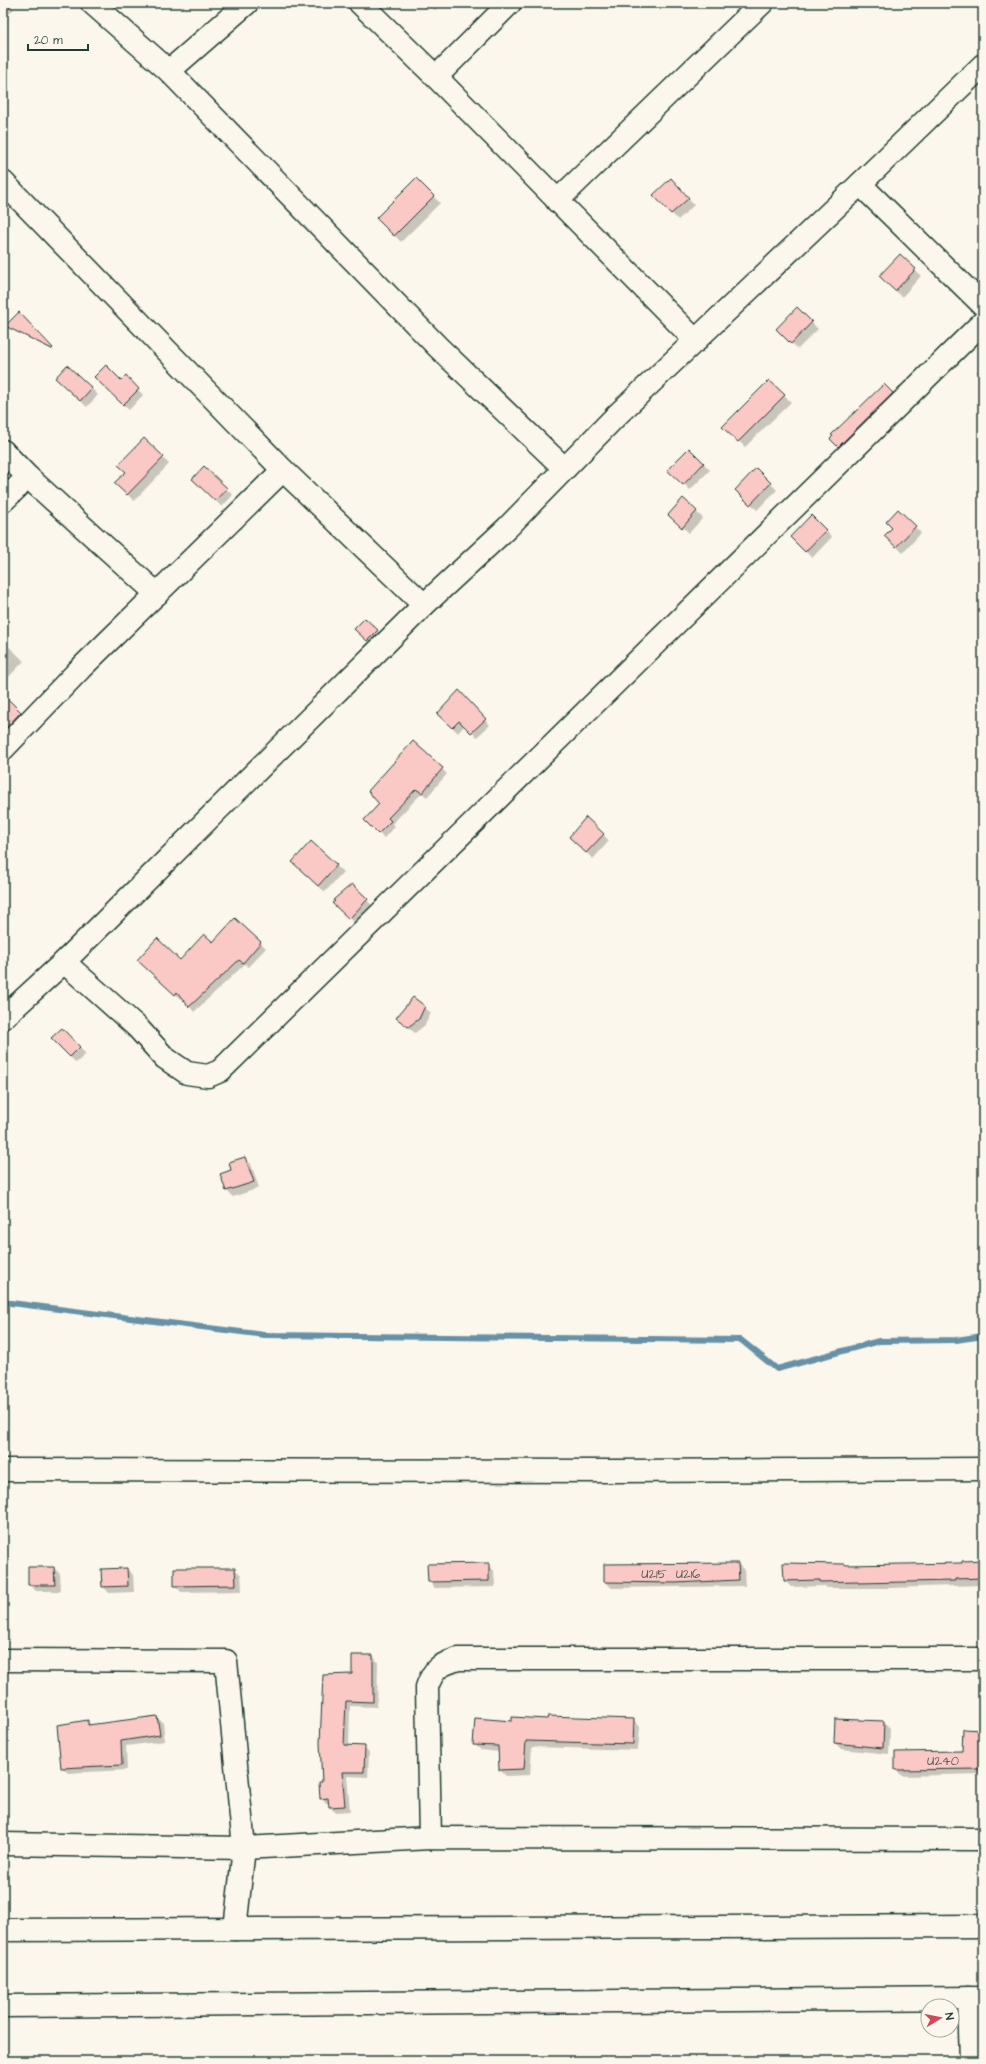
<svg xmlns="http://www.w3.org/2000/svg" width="986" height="2064" font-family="'Architects Daughter',sans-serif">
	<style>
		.shadow { fill: #0003 }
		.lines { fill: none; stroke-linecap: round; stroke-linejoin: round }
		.stream { stroke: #6691a6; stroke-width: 6 }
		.building { fill: #fac9c5; stroke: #1f3d34 }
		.street-casing { stroke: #1f3d34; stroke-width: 25 }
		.secondary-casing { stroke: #1f3d34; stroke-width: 25 }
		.street { stroke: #fbf7ec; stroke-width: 22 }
		.secondary { stroke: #fbf7ec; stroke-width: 22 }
		.labels { text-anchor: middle; stroke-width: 3; stroke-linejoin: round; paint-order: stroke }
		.number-label { font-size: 13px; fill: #566058 }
	</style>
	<rect width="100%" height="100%" fill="#fbf7ec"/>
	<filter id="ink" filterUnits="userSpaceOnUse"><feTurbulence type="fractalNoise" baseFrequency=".025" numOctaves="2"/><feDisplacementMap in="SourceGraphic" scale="8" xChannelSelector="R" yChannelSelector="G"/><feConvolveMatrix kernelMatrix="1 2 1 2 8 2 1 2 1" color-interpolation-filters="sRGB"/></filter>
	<g filter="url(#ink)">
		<g class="shadow">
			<path d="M3 3H8L14 9 3 19Z"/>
			<path d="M427 3H442L435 10Z"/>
			<path d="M416 179 440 203 401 242 377 218Z"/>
			<path d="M677 186 694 205 678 220 654 195Z"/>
			<path d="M900 256 921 276 902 297 880 276Z"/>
			<path d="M797 308 818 329 798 349 777 329Z"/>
			<path d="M19 314 54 351 6 326Z"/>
			<path d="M983 365V379L976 372Z"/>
			<path d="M95 377 131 382 143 395 129 410Z"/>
			<path d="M769 382 791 402 745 447 724 427Z"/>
			<path d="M62 384 91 388 98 395 87 407Z"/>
			<path d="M884 386 898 400 845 452 832 439Z"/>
			<path d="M144 439 169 464 134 501 116 483 127 472Z"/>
			<path d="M689 449 710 470 690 490 669 470Z"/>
			<path d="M204 467 233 495 222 507 193 479Z"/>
			<path d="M756 469 777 490 757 510 736 489Z"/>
			<path d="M683 500 703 518 689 533 676 521Z"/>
			<path d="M898 511 921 533 903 553 886 536 893 528Z"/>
			<path d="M811 517 832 537 812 558 791 537Z"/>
			<path d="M365 619 380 633 370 643 356 629Z"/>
			<path d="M4 642 24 661 3 683V644Z"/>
			<path d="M459 692 490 725 477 737 465 725 458 733 439 714Z"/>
			<path d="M442 769 447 774 427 797 422 793 392 824 395 826 384 838 365 820Z"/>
			<path d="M603 834 609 841 593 859 576 843Z"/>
			<path d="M311 842 343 872 325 892 299 869Z"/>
			<path d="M352 886 373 906 356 924 334 903Z"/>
			<path d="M235 919 266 948 248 967 245 964 194 1012 182 997 181 999 143 965 180 961 213 944Z"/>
			<path d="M424 1007 431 1013 425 1025 415 1033 397 1018Z"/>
			<path d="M62 1030 86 1054 76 1063 53 1039Z"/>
			<path d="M245 1158 251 1164 259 1188 233 1197 227 1191 232 1170Z"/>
			<path d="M983 1561V1585L891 1588H827L825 1586 791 1587 785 1581 847 1566 963 1564Z"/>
			<path d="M488 1564 494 1571 495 1587 435 1588 429 1582Z"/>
			<path d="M738 1564 744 1570 745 1586 612 1588 605 1582Z"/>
			<path d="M54 1568 60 1574 61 1591H36L29 1585Z"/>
			<path d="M127 1569 133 1575 134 1592 109 1593 103 1586Z"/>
			<path d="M175 1569H235L241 1575 242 1591 181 1592 175 1585Z"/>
			<path d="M373 1656 378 1662 377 1707 350 1706 349 1746 364 1747 369 1752 368 1777 347 1776 350 1811 335 1812 330 1807 329 1803H326L321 1798 323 1783 352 1675Z"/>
			<path d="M157 1717 163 1723 165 1741 126 1746 127 1770 68 1773 62 1767 87 1721 91 1725Z"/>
			<path d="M978 1719 983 1720V1774L902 1776 896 1770 963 1752 978 1731Z"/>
			<path d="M548 1720H634L640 1727 638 1750 532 1747 530 1775 506 1776 500 1770 499 1752 481 1750 474 1744 513 1722Z"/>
			<path d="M884 1722 890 1728 889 1754 841 1749 835 1743Z"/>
		</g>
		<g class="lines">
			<path class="stream" d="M3 1302 265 1335 741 1340 777 1369 879 1341 956 1340 983 1336"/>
		</g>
		<g class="building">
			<path d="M416 178 434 196 394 236 376 218Z"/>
			<path d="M671 178 689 198 671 214 653 195Z"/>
			<path d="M900 254 916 269 895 291 879 276Z"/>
			<path d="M797 307 812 322 791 344 776 329Z"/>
			<path d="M19 312 53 348 52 349 5 326Z"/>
			<path d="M67 365 92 388 80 401 55 378Z"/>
			<path d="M106 365 121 380 126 375 139 389 123 405 94 377Z"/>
			<path d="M769 380 785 395 738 442 722 427Z"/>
			<path d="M884 384 893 393 838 447 830 439 833 436 831 435Z"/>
			<path d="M144 438 164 457 127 495 114 483 126 472 118 465Z"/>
			<path d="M689 448 704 463 683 485 667 470Z"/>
			<path d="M204 466 227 488 215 501 192 479Z"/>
			<path d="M756 468 771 483 750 505 735 490Z"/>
			<path d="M683 498 697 511 682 528 668 515Z"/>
			<path d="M898 509 916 526 896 547 884 536 892 528 886 522Z"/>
			<path d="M811 515 826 530 805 552 790 537Z"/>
			<path d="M365 618 378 630 367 641 354 629Z"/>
			<path d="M459 690 486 719 471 733 459 721 452 728 437 714Z"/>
			<path d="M3 694 21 712 3 731Z"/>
			<path d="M413 741 443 768 422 793 416 789 388 818 391 821 378 834 364 820 379 804 368 791Z"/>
			<path d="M586 817 604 834 586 853 569 837Z"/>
			<path d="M311 841 337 865 318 886 292 862Z"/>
			<path d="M352 884 368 899 349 919 332 903 335 901 333 900Z"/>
			<path d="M235 918 261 942 243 963 239 960 189 1007 177 992 175 995 137 960 157 938 180 960 204 934 213 942Z"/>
			<path d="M413 997 425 1006 419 1019 408 1027 396 1018Z"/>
			<path d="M62 1028 80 1047 70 1057 51 1038Z"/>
			<path d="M245 1157 254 1182 226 1191 220 1174 231 1170 229 1162Z"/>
			<path d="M983 1560V1578L955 1579V1581L858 1583V1581L820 1582V1580L784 1581 783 1563 845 1564 846 1565 962 1563V1561Z"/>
			<path d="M489 1563V1581L428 1582 427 1564Z"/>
			<path d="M738 1563 739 1580 675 1583 604 1582V1564Z"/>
			<path d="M28 1567H54L55 1585H28Z"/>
			<path d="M127 1568 128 1586 102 1587 101 1569Z"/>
			<path d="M174 1568H235L236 1585 174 1586Z"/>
			<path d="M352 1655H373V1702L346 1701 344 1745 365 1746 364 1772H342L345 1806 329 1807 328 1798 320 1799 319 1782H322L320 1743 323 1675 352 1674Z"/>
			<path d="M157 1716 160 1735 121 1741 122 1765 61 1768 57 1725 88 1720V1725Z"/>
			<path d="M548 1716 634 1719 633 1744 526 1741 524 1769 499 1770 498 1746 473 1745 475 1718 512 1721V1717L547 1719Z"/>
			<path d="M835 1719 884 1721 883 1748 834 1743Z"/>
			<path d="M963 1729 983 1730V1769L895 1770V1752L962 1751Z"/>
		</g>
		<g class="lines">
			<defs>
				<g id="street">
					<path d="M92 3 169 71 247 3"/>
					<path d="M360 3 436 77 696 341"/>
					<path d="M169 71 438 347 564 468"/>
					<path d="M436 77 510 3"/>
					<path d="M3 182 283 470 424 605"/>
					<path d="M860 184 983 65"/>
					<path d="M557 201 762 3"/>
					<path d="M3 451 28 477 157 594"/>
					<path d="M3 501 28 477"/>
					<path d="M3 749 81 668 283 470"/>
					<path d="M64 962 137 1027 165 1058 187 1073 208 1076 220 1071 983 322"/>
					<path d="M3 1018 64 962 424 605 507 528 617 415 860 184 983 305"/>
					<path d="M3 1470 614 1471 983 1469"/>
					<path d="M3 1660 226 1661 244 1848 235 1929"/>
					<path d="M430 1838 427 1687C434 1668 439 1665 458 1659H983"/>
					<path d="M3 1844 244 1848 430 1838 983 1839"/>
					<path d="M969 1998 971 2061"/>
					<path d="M3 2006 983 1998"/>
				</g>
				<path id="secondary" d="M3 1930 983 1926"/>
			</defs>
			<use href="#street" class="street-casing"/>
			<use href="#secondary" class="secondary-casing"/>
			<use href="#street" class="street"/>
			<use href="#secondary" class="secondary"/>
		</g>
	</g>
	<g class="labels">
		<g class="number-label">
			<text x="654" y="1578">U215</text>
			<text x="688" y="1578">U216</text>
			<text x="943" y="1765">U240</text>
		</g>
	</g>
	<rect width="986" height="2064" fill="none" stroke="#fbf7ec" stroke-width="16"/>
	<rect x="8" y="8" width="970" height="2048" fill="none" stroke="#1f3d34" stroke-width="1.5" filter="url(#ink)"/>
	<g transform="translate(940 2018) rotate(80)"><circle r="19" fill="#fbf7ec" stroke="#a3ada2"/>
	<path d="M0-3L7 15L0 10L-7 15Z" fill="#d1495b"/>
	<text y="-6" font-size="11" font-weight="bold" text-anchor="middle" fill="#1f3d34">N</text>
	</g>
	<path d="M28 44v6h60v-6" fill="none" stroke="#1f3d34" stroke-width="2"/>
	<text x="34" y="44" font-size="12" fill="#1f3d34" stroke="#fbf7ec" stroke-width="3" paint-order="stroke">20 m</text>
</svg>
